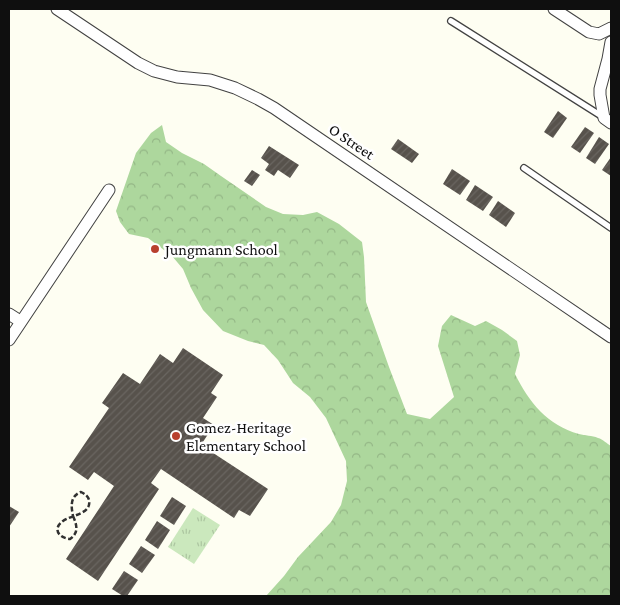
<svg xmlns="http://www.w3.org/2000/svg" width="620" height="605" font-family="'Crimson Pro',serif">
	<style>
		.grass { fill: url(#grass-tufts) }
		.forest { fill: url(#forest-crowns) }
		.building { fill: url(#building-hatch) }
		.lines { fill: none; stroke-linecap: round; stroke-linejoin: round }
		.service-casing { stroke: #424242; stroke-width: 8 }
		.minor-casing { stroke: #424242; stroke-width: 13 }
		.path { stroke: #313131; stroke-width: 2.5; stroke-dasharray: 5 2.5; stroke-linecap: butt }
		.service { stroke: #fff; stroke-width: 5.5 }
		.minor { stroke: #fff; stroke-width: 11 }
		.poi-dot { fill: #b8402e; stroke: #fff; stroke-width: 2 }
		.labels { text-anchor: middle; stroke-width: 5; stroke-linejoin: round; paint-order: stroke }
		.street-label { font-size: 16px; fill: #0f0f0f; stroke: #fff }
		.poi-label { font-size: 16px; fill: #0f0f0f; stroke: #fff; text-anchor: start }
	</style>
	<defs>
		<pattern id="grass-tufts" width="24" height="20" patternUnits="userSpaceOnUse" patternTransform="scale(1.25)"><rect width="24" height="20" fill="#cbe8bd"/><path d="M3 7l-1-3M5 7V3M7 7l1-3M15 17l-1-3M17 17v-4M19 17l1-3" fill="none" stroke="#adc6a1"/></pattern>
		<pattern id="forest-crowns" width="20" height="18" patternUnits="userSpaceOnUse" patternTransform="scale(1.25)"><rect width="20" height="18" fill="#add79d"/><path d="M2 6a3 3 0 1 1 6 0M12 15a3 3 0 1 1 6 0" fill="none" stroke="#94b786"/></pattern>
		<pattern id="building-hatch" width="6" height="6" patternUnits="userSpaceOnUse" patternTransform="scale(1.25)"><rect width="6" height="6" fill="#57524c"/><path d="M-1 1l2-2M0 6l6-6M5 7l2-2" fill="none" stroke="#6a6661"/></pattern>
	</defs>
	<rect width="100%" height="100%" fill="#fefef2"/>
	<path class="grass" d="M193 508 220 525 194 564 168 547Z"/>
	<path class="forest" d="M162 125 166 142 182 153 204 164 221 176 266 207 283 214 303 215 317 212 339 224 362 242 364 257 366 302 389 367 407 414 430 419 454 397 438 346 442 326 451 315 475 326 486 321 502 330 517 341 520 355 515 374C529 402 547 425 579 434 585 436 592 435 598 438 603 439 607 444 611 446V596H266L284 576 298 557 331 522 341 505 347 481 346 461 326 418 310 397 293 383 278 360 264 345 248 341 223 331 203 310 191 288 183 269 172 256 148 238 129 234 120 222 116 211 136 153 151 133Z"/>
	<g class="building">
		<path d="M558 111 567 118 553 138 544 132Z"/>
		<path d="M585 127 594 133 580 153 571 147Z"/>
		<path d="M599 137 609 144 595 164 586 158Z"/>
		<path d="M398 139 419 154 412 163 391 149Z"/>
		<path d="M269 146 299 165 290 178 278 170 274 176 265 170 269 164 261 158Z"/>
		<path d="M611 157V176L602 170Z"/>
		<path d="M452 169 470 181 460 195 443 184Z"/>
		<path d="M252 170 260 175 252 186 244 181Z"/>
		<path d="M475 185 493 197 483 211 466 200Z"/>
		<path d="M498 201 515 213 506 227 489 215Z"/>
		<path d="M183 348 223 375 211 393 217 397 203 418 214 425 201 445 268 489 250 516 239 510 234 518 161 469 151 483 159 489 98 581 66 559 114 486 94 472 88 480 69 467 109 408 102 403 123 373 140 384 160 354 173 363Z"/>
		<path d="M172 497 186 506 174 525 160 516Z"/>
		<path d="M9 506 19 512 9 527Z"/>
		<path d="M157 521 170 530 158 549 145 540Z"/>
		<path d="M141 546 155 555 142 573 129 564Z"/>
		<path d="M124 571 138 580 127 596H123L112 589Z"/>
	</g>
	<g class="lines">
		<defs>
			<g id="service">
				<path d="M451 21 603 117"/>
				<path d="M524 168 611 228"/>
			</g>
			<g id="minor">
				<path d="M57 9 138 63 154 71 177 77 210 80 235 88 258 99 274 108 611 337"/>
				<path d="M554 9 589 32 599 34 611 28"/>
				<path d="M611 42 608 59 600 89V95L604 118 611 123"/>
				<path d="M9 314 20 321"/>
				<path d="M9 340 109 190"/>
			</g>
		</defs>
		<use href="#service" class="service-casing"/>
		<use href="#minor" class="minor-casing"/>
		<path class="path" d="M73 516C77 525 79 533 70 539 59 538 52 529 63 521 71 515 92 514 89 500 88 496 85 494 81 492 70 496 71 506 73 516"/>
		<use href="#service" class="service"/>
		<use href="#minor" class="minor"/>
	</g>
	<g class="poi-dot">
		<circle cx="155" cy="249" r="5"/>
		<circle cx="176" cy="436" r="5"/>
	</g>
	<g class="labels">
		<g class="street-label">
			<text transform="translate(352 141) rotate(34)" y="6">O Street</text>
		</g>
		<g class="poi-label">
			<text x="165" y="255">Jungmann School</text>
			<text x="186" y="433">Gomez-Heritage<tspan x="186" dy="18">Elementary School</tspan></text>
		</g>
	</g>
	<rect width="620" height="605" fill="none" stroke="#0f0f0f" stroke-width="20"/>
</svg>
